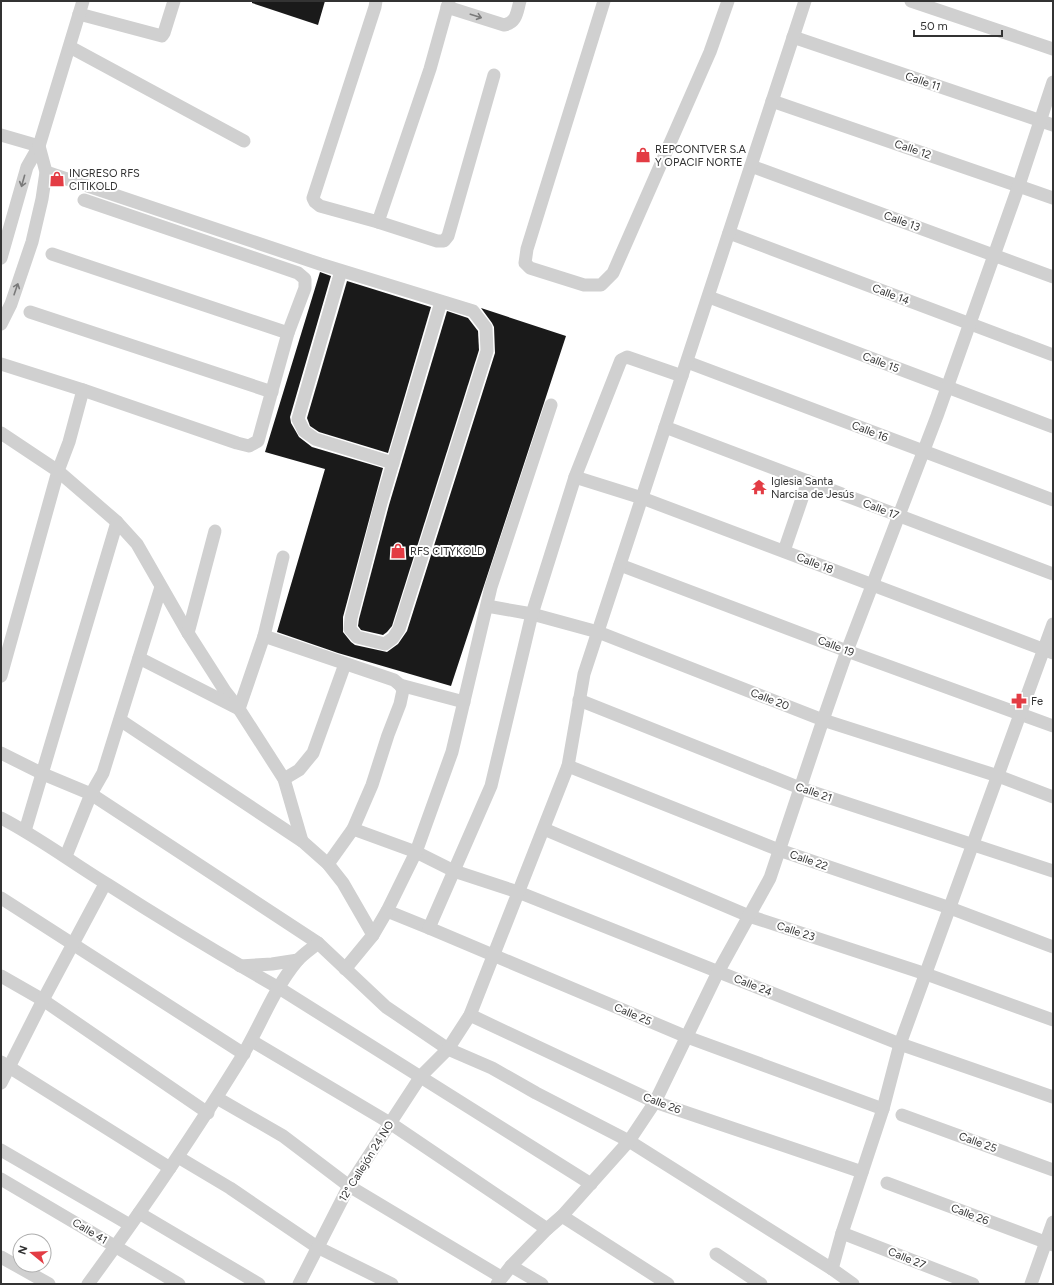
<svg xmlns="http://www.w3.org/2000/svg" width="1054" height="1285" font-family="Figtree,sans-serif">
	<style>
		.building { fill: #1a1a1a }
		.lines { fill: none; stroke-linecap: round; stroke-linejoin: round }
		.minor { stroke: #d0d0d0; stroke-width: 13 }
		.oneway { stroke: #7a7a7a }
		.labels { text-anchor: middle; stroke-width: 4; stroke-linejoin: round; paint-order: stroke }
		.street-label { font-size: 11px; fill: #333; stroke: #fff }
		.poi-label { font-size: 11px; fill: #333; stroke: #fff; text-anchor: start }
	</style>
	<rect width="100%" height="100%" fill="#fff"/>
	<g class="building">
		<path d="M252 1H325L318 25 252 3Z"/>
		<path d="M320 272 331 276 290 417 291 423 299 437 312 447 383 468 343 617V632L351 642 355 645 387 652 398 644 407 631 495 353 494 327 492 323 481 308 566 336 451 686 338 653 277 632 325 469 265 452Z"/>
		<path d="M347 281 431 307 388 453 319 432 310 426 307 418Z"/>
		<path d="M447 311 468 318 478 331 479 350 392 626 387 632 383 635 361 630 358 626 359 619 389 505Z"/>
	</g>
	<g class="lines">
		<g class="minor">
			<path d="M376 1 375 7 313 198 315 202 320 206 378 222 430 69 449 1"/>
			<path d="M604 1 527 249 525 263 530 268 584 285H601L613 273 710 52 728 1"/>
			<path d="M911 1 1053 49"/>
			<path d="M447 7 504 25C517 23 517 11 520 1"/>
			<path d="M79 14 162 36 164 33 174 1"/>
			<path d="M793 37 1053 125"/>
			<path d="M70 47 244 141"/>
			<path d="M772 101 1053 198"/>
			<path d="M1 135 39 146"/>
			<path d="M751 166 1053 277"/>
			<path d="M46 172 320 264 473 311 486 328 487 351 399 629 393 638 385 644 357 637 350 629 351 618 381 503 441 302"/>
			<path d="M378 222 437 241H444L448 236 494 75"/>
			<path d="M729 233 1053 355"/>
			<path d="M52 254 288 333"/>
			<path d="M1 258 27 167 39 146 83 1"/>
			<path d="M341 271 298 419 304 431 315 439 393 463"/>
			<path d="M709 297 1053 427"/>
			<path d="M30 312 272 392"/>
			<path d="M1 324 11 304 32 242 42 199 46 172 39 146"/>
			<path d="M687 362 1053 500"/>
			<path d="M1 364 83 390 237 443 249 446 258 441 288 333 305 288V279L298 273 84 200"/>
			<path d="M83 390 69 442 58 471 117 522 137 544 188 633 225 691 239 709 284 779 302 841"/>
			<path d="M665 427 1053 574"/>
			<path d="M1 433 58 471 1 676"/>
			<path d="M575 477 642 498 1053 653"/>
			<path d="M784 551 808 481"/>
			<path d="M620 565 847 651 1053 726"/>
			<path d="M487 606 532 614 598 632 823 720 998 776 1053 797"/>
			<path d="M188 633 215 531"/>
			<path d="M264 636 394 680 400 685 403 690 400 704 388 735 372 785 353 829 328 864"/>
			<path d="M139 658 239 709 264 636 283 557"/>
			<path d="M400 685 464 702"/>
			<path d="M579 700 800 788 1053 871"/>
			<path d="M120 720 302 841 328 864 343 883 373 935"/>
			<path d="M1 753 43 774 91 794 318 943"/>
			<path d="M568 766 779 850 950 908 1053 947"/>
			<path d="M284 779 299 770 313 753 345 664"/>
			<path d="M1 818C38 837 71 862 107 884 163 920 221 955 279 988L591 1184"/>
			<path d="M353 829 416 852 454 871 518 892 900 1044 1053 1097"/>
			<path d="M544 829 749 916 926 974 1053 1020"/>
			<path d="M25 831 117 522"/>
			<path d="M66 856 91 794 103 773 161 587"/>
			<path d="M1 898 244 1054"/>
			<path d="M387 911 429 928 687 1037 883 1109"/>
			<path d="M429 928 491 786 532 614 575 477 621 360 627 357 682 376"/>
			<path d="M240 966 272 964 298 960"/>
			<path d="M345 969 373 935 387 911 416 852 452 752 491 587 551 405"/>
			<path d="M1 976 43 1000 208 1113"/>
			<path d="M470 1015 655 1102 862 1172"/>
			<path d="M252 1041 390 1123 547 1229"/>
			<path d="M1 1062 170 1168"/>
			<path d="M1 1083 43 1000 105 884"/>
			<path d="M217 1098 283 1136 349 1186 501 1277"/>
			<path d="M902 1115 1053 1170"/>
			<path d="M1 1150 130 1225"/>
			<path d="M178 1157 230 1188 317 1247 392 1284"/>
			<path d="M1 1179 179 1284"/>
			<path d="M887 1183 1053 1245"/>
			<path d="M139 1213 259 1284"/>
			<path d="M562 1216 668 1284"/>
			<path d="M842 1233 973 1284"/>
			<path d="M716 1254 761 1284"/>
			<path d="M1 1257 49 1284"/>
			<path d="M511 1266 542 1284"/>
			<path d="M832 1269 842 1233 883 1109 900 1044 1053 624"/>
			<path d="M88 1284C141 1212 191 1139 238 1063 259 1030 272 991 297 961 303 954 311 949 318 943L386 1007 448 1049 492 1068 536 1093 629 1141 832 1269 853 1284"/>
			<path d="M299 1284 349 1186 421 1076 448 1049 470 1015 568 766 584 674 805 1"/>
			<path d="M497 1284 511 1266 547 1229 562 1216 629 1141 655 1102 718 972 770 878 823 720 847 651 937 416 1019 185 1053 82"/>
			<path d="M1031 1284 1053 1222"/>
		</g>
	</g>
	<defs><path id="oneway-shaft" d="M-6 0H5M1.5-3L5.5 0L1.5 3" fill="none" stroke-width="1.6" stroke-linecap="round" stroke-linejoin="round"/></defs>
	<g class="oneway">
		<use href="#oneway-shaft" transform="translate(476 16) rotate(18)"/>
		<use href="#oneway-shaft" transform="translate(23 181) rotate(106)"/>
		<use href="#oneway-shaft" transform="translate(16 289) rotate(-71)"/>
	</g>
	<defs>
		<symbol id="shop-bare" viewBox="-9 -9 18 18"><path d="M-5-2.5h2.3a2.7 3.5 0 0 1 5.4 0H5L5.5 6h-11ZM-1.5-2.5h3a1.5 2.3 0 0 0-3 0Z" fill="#e33c44" stroke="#fff" stroke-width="2.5" paint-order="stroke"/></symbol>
		<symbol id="temple-bare" viewBox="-9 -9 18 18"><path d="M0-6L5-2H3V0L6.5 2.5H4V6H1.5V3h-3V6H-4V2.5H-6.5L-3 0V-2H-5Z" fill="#e33c44" stroke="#fff" stroke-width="2.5" paint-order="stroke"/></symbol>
		<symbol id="pharmacy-bare" viewBox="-9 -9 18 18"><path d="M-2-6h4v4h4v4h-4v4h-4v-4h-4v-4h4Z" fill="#e33c44" stroke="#fff" stroke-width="2.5" paint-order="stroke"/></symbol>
	</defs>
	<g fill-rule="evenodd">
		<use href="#shop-bare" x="632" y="144" width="22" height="22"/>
		<use href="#shop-bare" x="46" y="168" width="22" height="22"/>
		<use href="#temple-bare" x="748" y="476" width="22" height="22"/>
		<use href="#shop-bare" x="387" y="540" width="22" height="22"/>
		<use href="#pharmacy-bare" x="1008" y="690" width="22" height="22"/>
	</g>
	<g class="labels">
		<g class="street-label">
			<text transform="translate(923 81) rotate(19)" y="4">Calle 11</text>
			<text transform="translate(913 149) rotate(19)" y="4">Calle 12</text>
			<text transform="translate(902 221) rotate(20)" y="4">Calle 13</text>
			<text transform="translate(891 294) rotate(21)" y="4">Calle 14</text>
			<text transform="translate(881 362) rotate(21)" y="4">Calle 15</text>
			<text transform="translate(870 431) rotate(21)" y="4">Calle 16</text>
			<text transform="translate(881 509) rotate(21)" y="4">Calle 17</text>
			<text transform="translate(815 563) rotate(21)" y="4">Calle 18</text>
			<text transform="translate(836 646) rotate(21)" y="4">Calle 19</text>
			<text transform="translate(770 699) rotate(21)" y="4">Calle 20</text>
			<text transform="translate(814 792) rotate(19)" y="4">Calle 21</text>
			<text transform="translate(809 860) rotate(19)" y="4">Calle 22</text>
			<text transform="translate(796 931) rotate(18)" y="4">Calle 23</text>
			<text transform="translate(753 985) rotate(22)" y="4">Calle 24</text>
			<text transform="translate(633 1014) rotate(23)" y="4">Calle 25</text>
			<text transform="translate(662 1103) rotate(21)" y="4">Calle 26</text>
			<text transform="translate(978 1142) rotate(20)" y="4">Calle 25</text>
			<text transform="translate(366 1161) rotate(-58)" y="4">12° Callejón 24 NO</text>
			<text transform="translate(970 1214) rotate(21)" y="4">Calle 26</text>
			<text transform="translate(90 1231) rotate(31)" y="4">Calle 41</text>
			<text transform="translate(907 1258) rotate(22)" y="4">Calle 27</text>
		</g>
		<g class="poi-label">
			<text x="655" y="153">REPCONTVER S.A<tspan x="655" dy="13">Y OPACIF NORTE</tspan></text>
			<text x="69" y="177">INGRESO RFS<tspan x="69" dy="13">CITIKOLD</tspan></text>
			<text x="771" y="485">Iglesia Santa<tspan x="771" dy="13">Narcisa de Jesús</tspan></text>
			<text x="410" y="555">RFS CITYKOLD</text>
			<text x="1031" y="705">Fe</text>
		</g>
	</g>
	<rect width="1054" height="1285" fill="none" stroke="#333333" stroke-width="4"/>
	<g transform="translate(32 1253) rotate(288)"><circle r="19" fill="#ffffff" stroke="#adadad"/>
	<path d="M0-3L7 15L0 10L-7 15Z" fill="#e33c44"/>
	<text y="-6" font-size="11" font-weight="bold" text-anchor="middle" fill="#333333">N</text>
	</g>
	<path d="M914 30v6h88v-6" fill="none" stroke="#333333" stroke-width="2"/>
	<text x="920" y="30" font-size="12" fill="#333333" stroke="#ffffff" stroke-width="3" paint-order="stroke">50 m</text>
</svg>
